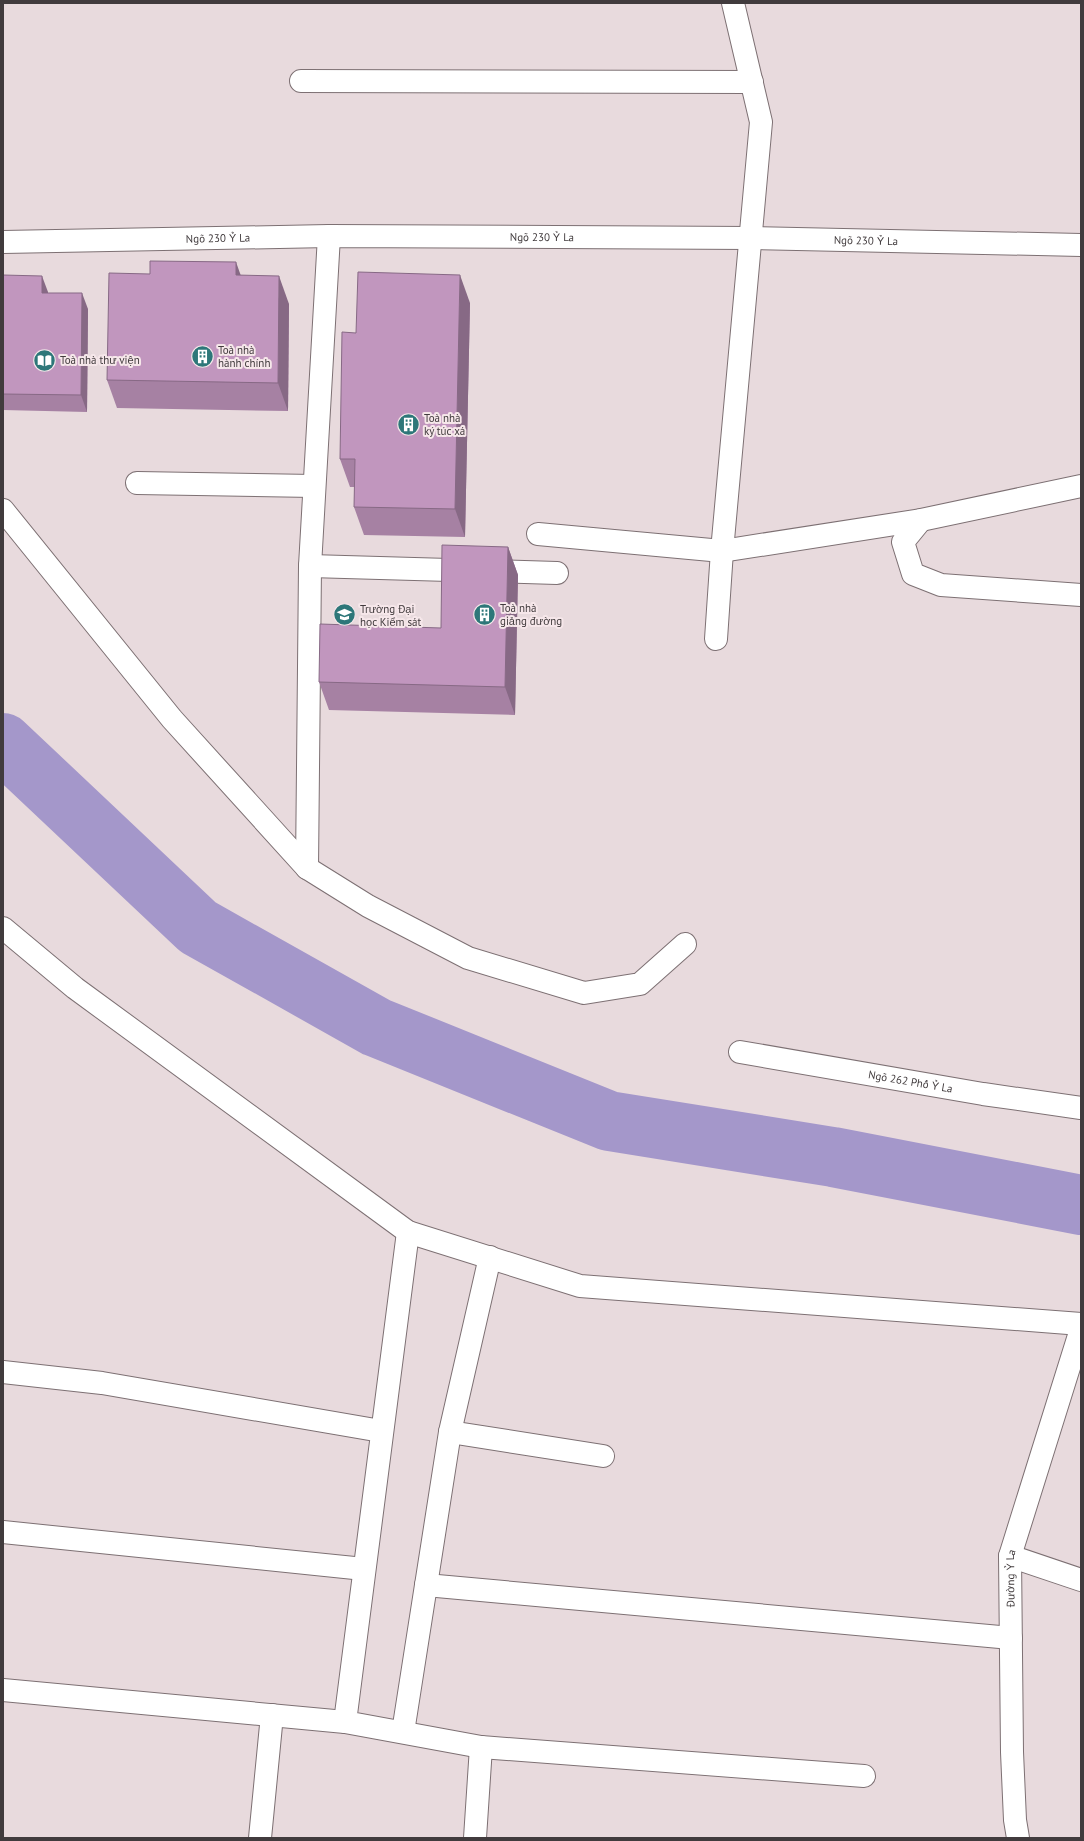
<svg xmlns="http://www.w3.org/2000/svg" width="1084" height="1841" font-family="'PT Sans',sans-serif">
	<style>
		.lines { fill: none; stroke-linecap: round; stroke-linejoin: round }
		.river { stroke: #a497ca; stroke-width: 60 }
		.minor-casing { stroke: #7d7073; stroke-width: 24 }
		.minor { stroke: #fff; stroke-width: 22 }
		.wall { fill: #a681a3 }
		.shaded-wall { fill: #876985 }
		.building { fill: #c196be; stroke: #876985 }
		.labels { text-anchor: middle; stroke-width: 4; stroke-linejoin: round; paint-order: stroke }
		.street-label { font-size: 11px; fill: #413b3d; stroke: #f6e7ea }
		.poi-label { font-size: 11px; fill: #413b3d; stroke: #f6e7ea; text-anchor: start }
	</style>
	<rect width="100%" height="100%" fill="#e8dadd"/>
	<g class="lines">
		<path class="river" d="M3 743 198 927 376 1027 609 1121 833 1157 1081 1205"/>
		<defs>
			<g id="minor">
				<path d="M301 81 752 82"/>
				<path id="s1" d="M3 242 329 236 751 238 1081 245"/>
				<path d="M137 483 314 486"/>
				<path d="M3 510 172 719 307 868 368 906 468 958 584 993 640 984 685 944"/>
				<path d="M921 520 903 542 913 574 941 585 1081 595"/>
				<path d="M538 534 722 551 921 520 1081 486"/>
				<path d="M310 566 557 573"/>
				<path d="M716 639 722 551 761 122 733 3"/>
				<path d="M307 868 310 566 329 236"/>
				<path d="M3 928 75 988 408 1232 580 1286 1081 1324"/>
				<path id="s2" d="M740 1052 983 1094 1081 1108"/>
				<path d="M408 1232 345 1722 481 1747 864 1776"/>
				<path d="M3 1372 102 1383 381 1431"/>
				<path d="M450 1432 603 1456"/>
				<path d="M3 1532 364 1569"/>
				<path d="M1010 1556 1081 1580"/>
				<path d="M426 1585 1011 1638"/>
				<path d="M3 1690 345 1722"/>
				<path d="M403 1732 450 1432 490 1257"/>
				<path d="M260 1838 272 1715"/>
				<path d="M475 1838 481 1747"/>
				<path id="s3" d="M1018 1838 1015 1820 1012 1752 1010 1556 1081 1329"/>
			</g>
		</defs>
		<use href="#minor" class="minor-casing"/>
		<use href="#minor" class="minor"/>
	</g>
	<g class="wall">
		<path d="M3 275 48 292V293L88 309 87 412 3 410Z"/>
		<path d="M241 275 289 304 288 411 117 408 107 380Z"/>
		<path d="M470 303 465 537 364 535 354 507 355 487H350L340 459 356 333Z"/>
		<path d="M508 547 518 575 515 715 329 710 319 682 441 628Z"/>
	</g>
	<g class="shaded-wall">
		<path d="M236 262 246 290 236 275Z"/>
		<path d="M460 275 470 303 465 537 455 509Z"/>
		<path d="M42 276 48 292V309L42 293Z"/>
		<path d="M279 276 289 304 288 411 278 383Z"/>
		<path d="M82 293 88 309 87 412 81 395Z"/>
		<path d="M508 547 518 575 515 715 505 687Z"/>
	</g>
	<g class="building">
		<path d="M150 261 236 262V275L279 276 278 383 107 380 109 273 150 274Z"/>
		<path d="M358 272 460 275 455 509 354 507 355 459H340L342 332 356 333Z"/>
		<path d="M3 275 42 276V293H82L81 395 3 394Z"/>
		<path d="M442 545 508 547 505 687 319 682 320 624 441 628Z"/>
	</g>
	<defs>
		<symbol id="building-disc" viewBox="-11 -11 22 22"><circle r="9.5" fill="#2d7779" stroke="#f6e7ea"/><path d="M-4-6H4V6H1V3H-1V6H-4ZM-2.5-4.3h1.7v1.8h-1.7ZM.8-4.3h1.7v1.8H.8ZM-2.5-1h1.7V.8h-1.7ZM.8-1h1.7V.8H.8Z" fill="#fff"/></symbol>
		<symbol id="library-disc" viewBox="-11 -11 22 22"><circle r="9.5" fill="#2d7779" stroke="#f6e7ea"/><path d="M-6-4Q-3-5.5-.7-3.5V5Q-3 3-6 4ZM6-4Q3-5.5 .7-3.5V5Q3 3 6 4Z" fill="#fff"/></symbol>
		<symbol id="university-disc" viewBox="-11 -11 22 22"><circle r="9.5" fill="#2d7779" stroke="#f6e7ea"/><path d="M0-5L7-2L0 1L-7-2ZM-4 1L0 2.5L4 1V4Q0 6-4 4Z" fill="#fff"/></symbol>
	</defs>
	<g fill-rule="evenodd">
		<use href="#building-disc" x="190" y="344" width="25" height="25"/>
		<use href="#library-disc" x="32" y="348" width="25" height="25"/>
		<use href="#building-disc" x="396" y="412" width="25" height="25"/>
		<use href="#building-disc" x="472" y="602" width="25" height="25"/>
		<use href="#university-disc" x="332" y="602" width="25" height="25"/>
	</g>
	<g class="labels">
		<g class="street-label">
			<text dy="4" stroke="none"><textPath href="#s1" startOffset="539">Ngõ 230 Ỷ La</textPath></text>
			<text dy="4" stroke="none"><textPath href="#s1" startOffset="215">Ngõ 230 Ỷ La</textPath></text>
			<text dy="4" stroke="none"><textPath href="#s1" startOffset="863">Ngõ 230 Ỷ La</textPath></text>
			<text dy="4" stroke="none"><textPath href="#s2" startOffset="173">Ngõ 262 Phố Ỷ La</textPath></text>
			<text dy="4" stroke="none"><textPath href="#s3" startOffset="260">Đường Ỷ La</textPath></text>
		</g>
		<g class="poi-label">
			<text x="218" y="354">Toà nhà<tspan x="218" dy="13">hành chính</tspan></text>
			<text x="60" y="364">Toà nhà thư viện</text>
			<text x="424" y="422">Toà nhà<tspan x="424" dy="13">ký túc xá</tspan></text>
			<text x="500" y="612">Toà nhà<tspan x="500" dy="13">giảng đường</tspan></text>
			<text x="360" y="613">Trường Đại<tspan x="360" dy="13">học Kiểm sát</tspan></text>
		</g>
	</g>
	<rect width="1084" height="1841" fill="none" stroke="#413b3d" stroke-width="8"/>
</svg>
